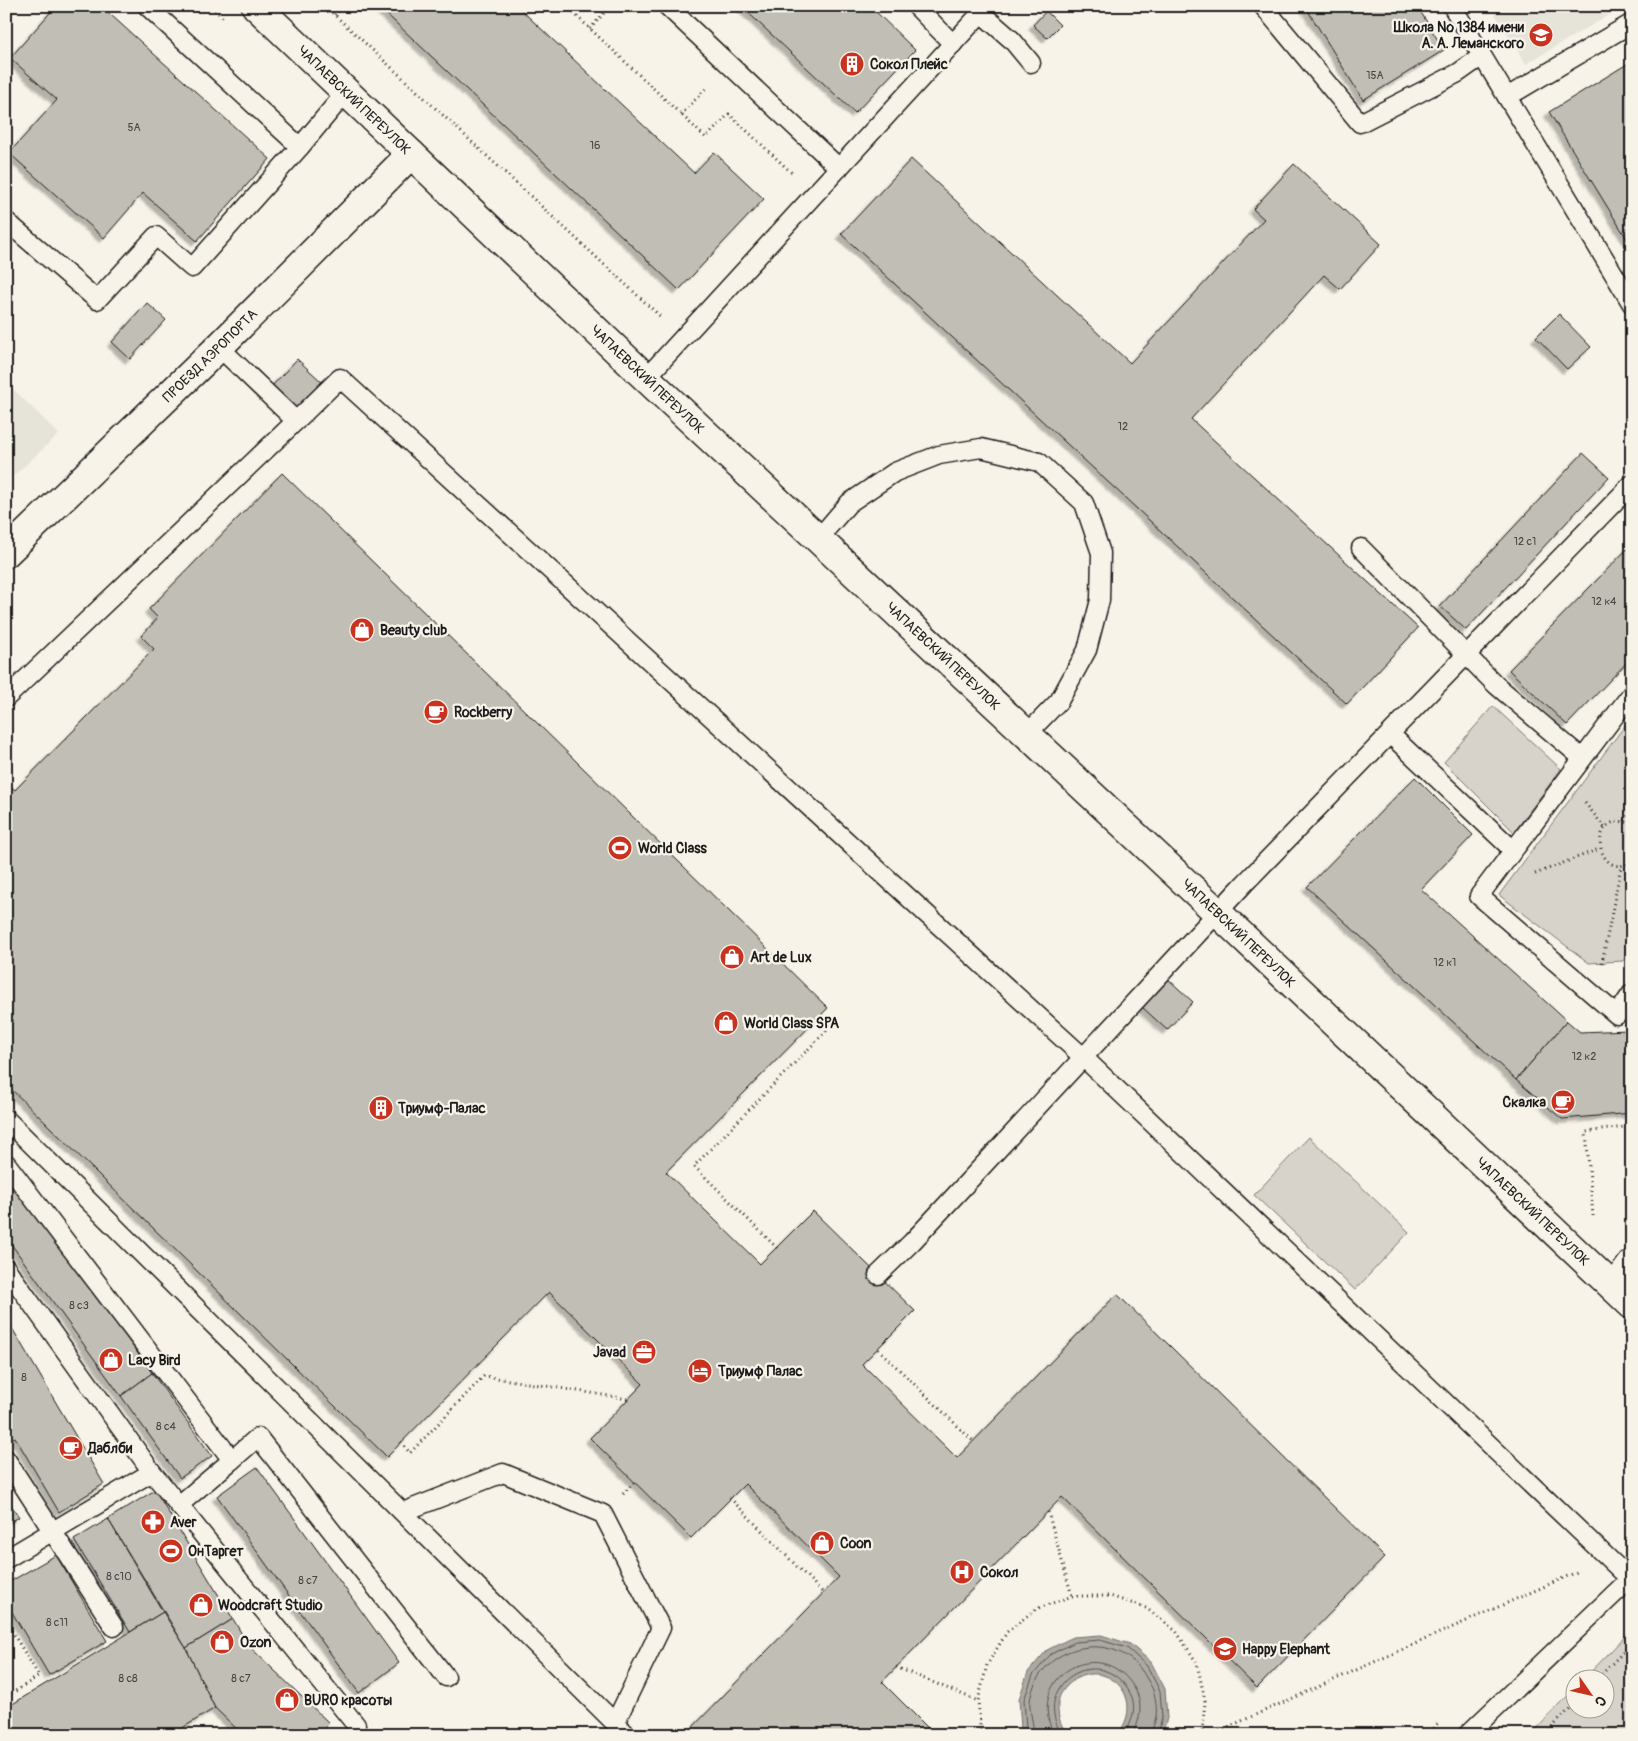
<svg xmlns="http://www.w3.org/2000/svg" width="1638" height="1741" font-family="Pangolin,sans-serif">
	<style>
		.built { fill: #e6e3d9 }
		.green { fill: #d7d3cb; stroke: #7a7874 }
		.water { fill: #aca9a2; stroke: #72716c }
		.lines { fill: none; stroke-linecap: round; stroke-linejoin: round }
		.shore { stroke: #565452; stroke-width: 1 }
		.building { fill: #c0beb5; stroke: #1c1c1c; filter: url(#shadow) }
		.service-casing { stroke: #1c1c1c; stroke-width: 21 }
		.minor-casing { stroke: #1c1c1c; stroke-width: 31 }
		.tertiary-casing { stroke: #1c1c1c; stroke-width: 31 }
		.path { stroke: #1c1c1c; stroke-width: 3; stroke-dasharray: 1 4; stroke-linecap: butt }
		.service { stroke: #f7f3e8; stroke-width: 18 }
		.minor { stroke: #f7f3e8; stroke-width: 28 }
		.tertiary { stroke: #f7f3e8; stroke-width: 28 }
		.labels { text-anchor: middle; stroke-width: 4.5; stroke-linejoin: round; paint-order: stroke }
		.number-label { font-size: 11px; fill: #454442 }
		.poi-label { font-size: 14px; font-weight: bold; fill: #1c1c1c; stroke: #f7f3e8; text-anchor: start }
		.street-label { font-size: 14px; fill: #1c1c1c; stroke: #f7f3e8 }
	</style>
	<defs>
		<filter id="shadow"><feDropShadow dx="-4.5" dy="4.5" stdDeviation="1" flood-color="#0004"/></filter>
	</defs>
	<rect width="100%" height="100%" fill="#f7f3e8"/>
	<filter id="ink" filterUnits="userSpaceOnUse"><feTurbulence type="fractalNoise" baseFrequency=".02" numOctaves="2"/><feDisplacementMap in="SourceGraphic" scale="10" xChannelSelector="R" yChannelSelector="G"/><feConvolveMatrix kernelMatrix="1 2 1 2 8 2 1 2 1" color-interpolation-filters="sRGB"/></filter>
	<g filter="url(#ink)">
		<g class="built">
			<path d="M1490 6H1624L1526 64Z"/>
			<path d="M6 382 59 434 6 483Z"/>
		</g>
		<g class="green">
			<path d="M1493 706 1561 769 1514 832 1444 762Z"/>
			<path d="M1632 716V948L1623 961 1589 963 1499 895Z"/>
			<path d="M1309 1137 1409 1232 1355 1290 1254 1195Z"/>
			<path d="M1632 1629V1735H1531L1575 1688 1576 1708H1606V1678H1585Z"/>
		</g>
		<path class="water" d="M1101 1635 1130 1644 1151 1662 1165 1689 1167 1718 1162 1735H1117C1151 1694 1098 1652 1066 1687 1061 1692 1057 1700 1058 1708 1058 1718 1061 1727 1069 1735H1024L1021 1729 1019 1699 1028 1672 1047 1650 1073 1637Z"/>
		<g class="lines">
			<g class="shore">
				<path d="M1028 1735 1026 1727 1024 1700 1033 1675 1051 1654 1075 1642 1100 1640 1127 1648 1147 1666 1160 1691 1162 1717 1158 1735"/>
				<path d="M1034 1735C1034 1724 1029 1712 1030 1701 1038 1642 1120 1626 1147 1679 1150 1684 1153 1689 1154 1693 1156 1700 1157 1710 1156 1716 1155 1723 1152 1728 1151 1735"/>
				<path d="M1054 1735C1023 1673 1105 1632 1136 1691 1143 1705 1140 1722 1132 1735"/>
				<path d="M1062 1735C1028 1683 1103 1639 1131 1695 1137 1708 1132 1724 1123 1735"/>
			</g>
		</g>
		<g class="building">
			<path d="M56 6H101L270 159 197 241 143 193 104 238 9 153 57 100 10 58Z"/>
			<path d="M378 6H517L694 173 714 152 764 199 679 290Z"/>
			<path d="M741 6H870L915 50 855 113Z"/>
			<path d="M1305 6H1417L1444 50 1363 100Z"/>
			<path d="M1046 11 1060 25 1047 38 1033 25Z"/>
			<path d="M1632 61V247L1549 112Z"/>
			<path d="M911 159 1130 363 1264 219 1253 209 1294 164 1381 244 1340 289 1324 275 1191 419 1418 628 1347 704 841 234Z"/>
			<path d="M147 303 166 320 130 359 112 342Z"/>
			<path d="M1559 314 1591 347 1567 369 1536 337Z"/>
			<path d="M297 359 323 383 297 411 271 387Z"/>
			<path d="M1583 453 1609 477 1466 630 1440 606Z"/>
			<path d="M282 473 828 1008 666 1172 760 1264 813 1211 915 1311 862 1364 957 1458 1117 1294 1385 1557 1257 1688 1062 1497 882 1682 935 1735H685L839 1577 745 1484 691 1538 590 1438 643 1384 549 1292 387 1457 6 1084V782L15 790 154 649 141 636 158 618 149 609Z"/>
			<path d="M1632 544V657L1567 725 1509 670Z"/>
			<path d="M1415 777 1473 835 1421 889 1567 1021 1516 1080 1307 887Z"/>
			<path d="M1167 978 1193 1002 1167 1030 1141 1006Z"/>
			<path d="M1567 1021 1580 1032 1628 1030 1632 1025V1113L1562 1119 1516 1080Z"/>
			<path d="M6 1171 152 1373 121 1396 6 1237Z"/>
			<path d="M6 1318 104 1484 59 1512 15 1437 6 1442Z"/>
			<path d="M152 1373 212 1456 180 1478 121 1396Z"/>
			<path d="M257 1467 399 1663 359 1693 217 1496Z"/>
			<path d="M155 1490 233 1619 186 1648 108 1519Z"/>
			<path d="M6 1497 19 1517 6 1525Z"/>
			<path d="M108 1519 163 1612 130 1632 74 1540Z"/>
			<path d="M56 1555 107 1641 49 1675 6 1602V1584Z"/>
			<path d="M163 1612 186 1648 215 1708 171 1735H6V1708Z"/>
			<path d="M233 1619 249 1646 329 1723 318 1735H243L215 1708 186 1648Z"/>
		</g>
		<g class="lines">
			<defs>
				<g id="service">
					<path d="M147 6 300 147"/>
					<path d="M667 6 839 168"/>
					<path d="M916 6 953 44"/>
					<path d="M1263 6 1360 123 1458 73 1482 56"/>
					<path d="M1452 6 1632 304"/>
					<path d="M1507 97 1632 23"/>
					<path d="M6 221 97 300 156 236 192 268 300 147 346 92"/>
					<path d="M219 347 296 421 340 378 1083 1057 1630 1579"/>
					<path d="M646 378 981 13 1012 40 1031 63"/>
					<path d="M818 539 849 503 895 472 939 455 981 448 1039 462 1084 503 1101 553 1100 600 1087 650 1059 701 1027 734"/>
					<path d="M1361 548 1496 685 1582 758"/>
					<path d="M1632 693 1479 896 1617 1015 1632 993"/>
					<path d="M6 698 296 421"/>
					<path d="M1390 734 1513 850"/>
					<path d="M6 1119 627 1735"/>
					<path d="M6 1163 232 1460 258 1437 446 1677"/>
					<path d="M6 1268 152 1472 356 1725 355 1735"/>
					<path d="M878 1275 912 1242 1244 884 1632 484"/>
					<path d="M6 1459 114 1627"/>
					<path d="M179 1505 232 1460"/>
					<path d="M403 1512 503 1473 603 1514 661 1628 615 1723"/>
					<path d="M6 1559 152 1472"/>
					<path d="M1467 1735 1632 1577"/>
				</g>
				<g id="minor">
					<path id="s1" d="M6 553 219 347 411 154"/>
					<path d="M1614 1288 1632 1264"/>
				</g>
				<g id="tertiary">
					<path id="s2" d="M256 6 646 378 1218 913 1632 1305"/>
				</g>
			</defs>
			<use href="#service" class="service-casing"/>
			<use href="#minor" class="minor-casing"/>
			<use href="#tertiary" class="tertiary-casing"/>
			<g class="path">
				<path d="M211 6 223 18"/>
				<path d="M325 6 662 318"/>
				<path d="M566 6 706 138 729 114 794 175"/>
				<path d="M335 15 343 6"/>
				<path d="M590 29 610 6"/>
				<path d="M681 115 708 86"/>
				<path d="M6 732 11 727"/>
				<path d="M1585 803 1605 828"/>
				<path d="M1625 821 1632 808"/>
				<path d="M1632 824C1586 807 1594 883 1632 862"/>
				<path d="M1535 874 1599 849"/>
				<path d="M1602 963 1621 866"/>
				<path d="M1593 1216 1586 1132 1632 1126"/>
				<path d="M777 1248 694 1166 826 1031 816 1020"/>
				<path d="M878 1349 973 1441"/>
				<path d="M401 1442 410 1453 484 1376 628 1399"/>
				<path d="M623 1494 634 1482"/>
				<path d="M730 1498 823 1593"/>
				<path d="M1048 1512 1072 1596"/>
				<path d="M6 1622 39 1676 6 1697"/>
				<path d="M896 1667 978 1701"/>
				<path d="M1598 1678 1632 1643"/>
				<path d="M981 1735 978 1701 987 1665 1007 1632 1036 1609 1072 1596H1110L1146 1608 1176 1631 1197 1663 1205 1701 1202 1735"/>
				<path d="M1210 1735 1579 1571"/>
				<path d="M1426 1735 1440 1721"/>
				<path d="M1545 1735 1576 1702"/>
			</g>
			<use href="#service" class="service"/>
			<use href="#minor" class="minor"/>
			<use href="#tertiary" class="tertiary"/>
		</g>
	</g>
	<defs>
		<symbol id="school-disc" viewBox="-11 -11 22 22"><circle r="9.5" fill="#c8321e" stroke="#f7f3e8"/><path d="M0-5L7-2L0 1L-7-2ZM-4 1L0 2.5L4 1V4Q0 6-4 4Z" fill="#fff"/></symbol>
		<symbol id="building-disc" viewBox="-11 -11 22 22"><circle r="9.5" fill="#c8321e" stroke="#f7f3e8"/><path d="M-4-6H4V6H1V3H-1V6H-4ZM-2.5-4.3h1.7v1.8h-1.7ZM.8-4.3h1.7v1.8H.8ZM-2.5-1h1.7V.8h-1.7ZM.8-1h1.7V.8H.8Z" fill="#fff"/></symbol>
		<symbol id="shop-disc" viewBox="-11 -11 22 22"><circle r="9.5" fill="#c8321e" stroke="#f7f3e8"/><path d="M-5-2.5h2.3a2.7 3.5 0 0 1 5.4 0H5L5.5 6h-11ZM-1.5-2.5h3a1.5 2.3 0 0 0-3 0Z" fill="#fff"/></symbol>
		<symbol id="cafe-disc" viewBox="-11 -11 22 22"><circle r="9.5" fill="#c8321e" stroke="#f7f3e8"/><path d="M-5.5-4.5H6V0H3Q3 3.5 0 3.5H-2.5Q-5.5 3.5-5.5 0ZM3-3.2v2h1.7v-2ZM-6 4.5H4V6H-6Z" fill="#fff"/></symbol>
		<symbol id="stadium-disc" viewBox="-11 -11 22 22"><circle r="9.5" fill="#c8321e" stroke="#f7f3e8"/><path d="M0-5a6.5 5 0 1 0 0 10a6.5 5 0 1 0 0-10ZM-3.5-1.8h7v3.6h-7Z" fill="#fff"/></symbol>
		<symbol id="office-disc" viewBox="-11 -11 22 22"><circle r="9.5" fill="#c8321e" stroke="#f7f3e8"/><path d="M-6-3h4V-5.5h4V-3h4V5H-6ZM-1-4.5V-3h2v-1.5ZM-6 0V1H6V0Z" fill="#fff"/></symbol>
		<symbol id="hotel-disc" viewBox="-11 -11 22 22"><circle r="9.5" fill="#c8321e" stroke="#f7f3e8"/><path d="M-6-4.5h1.5V1H6V5H4.5V3h-9V5H-6ZM-4 0a1.8 1.8 0 1 1 3.6 0ZM.5 0V-2.5h3Q6-2.5 6 0Z" fill="#fff"/></symbol>
		<symbol id="pharmacy-disc" viewBox="-11 -11 22 22"><circle r="9.5" fill="#c8321e" stroke="#f7f3e8"/><path d="M-2-6h4v4h4v4h-4v4h-4v-4h-4v-4h4Z" fill="#fff"/></symbol>
		<symbol id="hospital-disc" viewBox="-11 -11 22 22"><circle r="9.5" fill="#c8321e" stroke="#f7f3e8"/><path d="M-5-5h3v3.5h4V-5h3V5h-3V1.5h-4V5h-3Z" fill="#fff"/></symbol>
	</defs>
	<g fill-rule="evenodd">
		<use href="#school-disc" x="1527" y="21" width="28" height="28"/>
		<use href="#building-disc" x="838" y="50" width="28" height="28"/>
		<use href="#shop-disc" x="348" y="616" width="28" height="28"/>
		<use href="#cafe-disc" x="422" y="698" width="28" height="28"/>
		<use href="#stadium-disc" x="606" y="834" width="28" height="28"/>
		<use href="#shop-disc" x="718" y="943" width="28" height="28"/>
		<use href="#shop-disc" x="712" y="1009" width="28" height="28"/>
		<use href="#cafe-disc" x="1549" y="1088" width="28" height="28"/>
		<use href="#building-disc" x="367" y="1094" width="28" height="28"/>
		<use href="#office-disc" x="630" y="1338" width="28" height="28"/>
		<use href="#shop-disc" x="97" y="1346" width="28" height="28"/>
		<use href="#hotel-disc" x="686" y="1357" width="28" height="28"/>
		<use href="#cafe-disc" x="57" y="1434" width="28" height="28"/>
		<use href="#pharmacy-disc" x="139" y="1508" width="28" height="28"/>
		<use href="#shop-disc" x="808" y="1529" width="28" height="28"/>
		<use href="#stadium-disc" x="157" y="1537" width="28" height="28"/>
		<use href="#hospital-disc" x="948" y="1558" width="28" height="28"/>
		<use href="#shop-disc" x="187" y="1591" width="28" height="28"/>
		<use href="#shop-disc" x="208" y="1628" width="28" height="28"/>
		<use href="#school-disc" x="1211" y="1635" width="28" height="28"/>
		<use href="#shop-disc" x="273" y="1686" width="28" height="28"/>
	</g>
	<g class="labels">
		<g class="number-label">
			<text x="1375" y="79">15А</text>
			<text x="134" y="131">5А</text>
			<text x="595" y="149">16</text>
			<text x="1123" y="430">12</text>
			<text x="1525" y="545">12 с1</text>
			<text x="1604" y="605">12 к4</text>
			<text x="1445" y="966">12 к1</text>
			<text x="1584" y="1060">12 к2</text>
			<text x="79" y="1309">8 с3</text>
			<text x="24" y="1381">8</text>
			<text x="166" y="1430">8 с4</text>
			<text x="119" y="1580">8 с10</text>
			<text x="308" y="1584">8 с7</text>
			<text x="57" y="1626">8 с11</text>
			<text x="128" y="1682">8 с8</text>
			<text x="241" y="1682">8 с7</text>
		</g>
		<g class="poi-label">
			<text x="1524" y="32" text-anchor="end">Школа № 1384 имени<tspan x="1524" dy="16">А. А. Леманского</tspan></text>
			<text x="870" y="69">Сокол Плейс</text>
			<text x="380" y="635">Beauty club</text>
			<text x="454" y="717">Rockberry</text>
			<text x="638" y="853">World Class</text>
			<text x="750" y="962">Art de Lux</text>
			<text x="744" y="1028">World Class SPA</text>
			<text x="1546" y="1107" text-anchor="end">Скалка</text>
			<text x="398" y="1113">Триумф-Палас</text>
			<text x="626" y="1357" text-anchor="end">Javad</text>
			<text x="128" y="1365">Lacy Bird</text>
			<text x="718" y="1376">Триумф Палас</text>
			<text x="88" y="1453">Даблби</text>
			<text x="170" y="1527">Aver</text>
			<text x="840" y="1548">Coon</text>
			<text x="188" y="1556">ОнТаргет</text>
			<text x="980" y="1577">Сокол</text>
			<text x="218" y="1610">Woodcraft Studio</text>
			<text x="240" y="1647">Ozon</text>
			<text x="1242" y="1654">Happy Elephant</text>
			<text x="304" y="1705">BURO красоты</text>
		</g>
		<g class="street-label">
			<text dy="5" stroke="none"><textPath href="#s2" startOffset="136">ЧАПАЕВСКИЙ ПЕРЕУЛОК</textPath></text>
			<text dy="5" stroke="none"><textPath href="#s1" startOffset="284">ПРОЕЗД АЭРОПОРТА</textPath></text>
			<text dy="5" stroke="none"><textPath href="#s2" startOffset="541">ЧАПАЕВСКИЙ ПЕРЕУЛОК</textPath></text>
			<text dy="5" stroke="none"><textPath href="#s2" startOffset="946">ЧАПАЕВСКИЙ ПЕРЕУЛОК</textPath></text>
			<text dy="5" stroke="none"><textPath href="#s2" startOffset="1351">ЧАПАЕВСКИЙ ПЕРЕУЛОК</textPath></text>
			<text dy="5" stroke="none"><textPath href="#s2" startOffset="1756">ЧАПАЕВСКИЙ ПЕРЕУЛОК</textPath></text>
		</g>
	</g>
	<rect width="1638" height="1741" fill="none" stroke="#f7f3e8" stroke-width="25"/>
	<rect x="12" y="12" width="1613" height="1716" fill="none" stroke="#1c1c1c" stroke-width="2" filter="url(#ink)"/>
	<g transform="translate(1590 1694) rotate(124)"><circle r="24" fill="#f7f3e8" stroke="#9f9d96"/>
	<path d="M0-4L9 19L0 12L-9 19Z" fill="#c8321e"/>
	<text y="-8" font-size="14" font-weight="bold" text-anchor="middle" fill="#1c1c1c">С</text>
	</g>
</svg>
